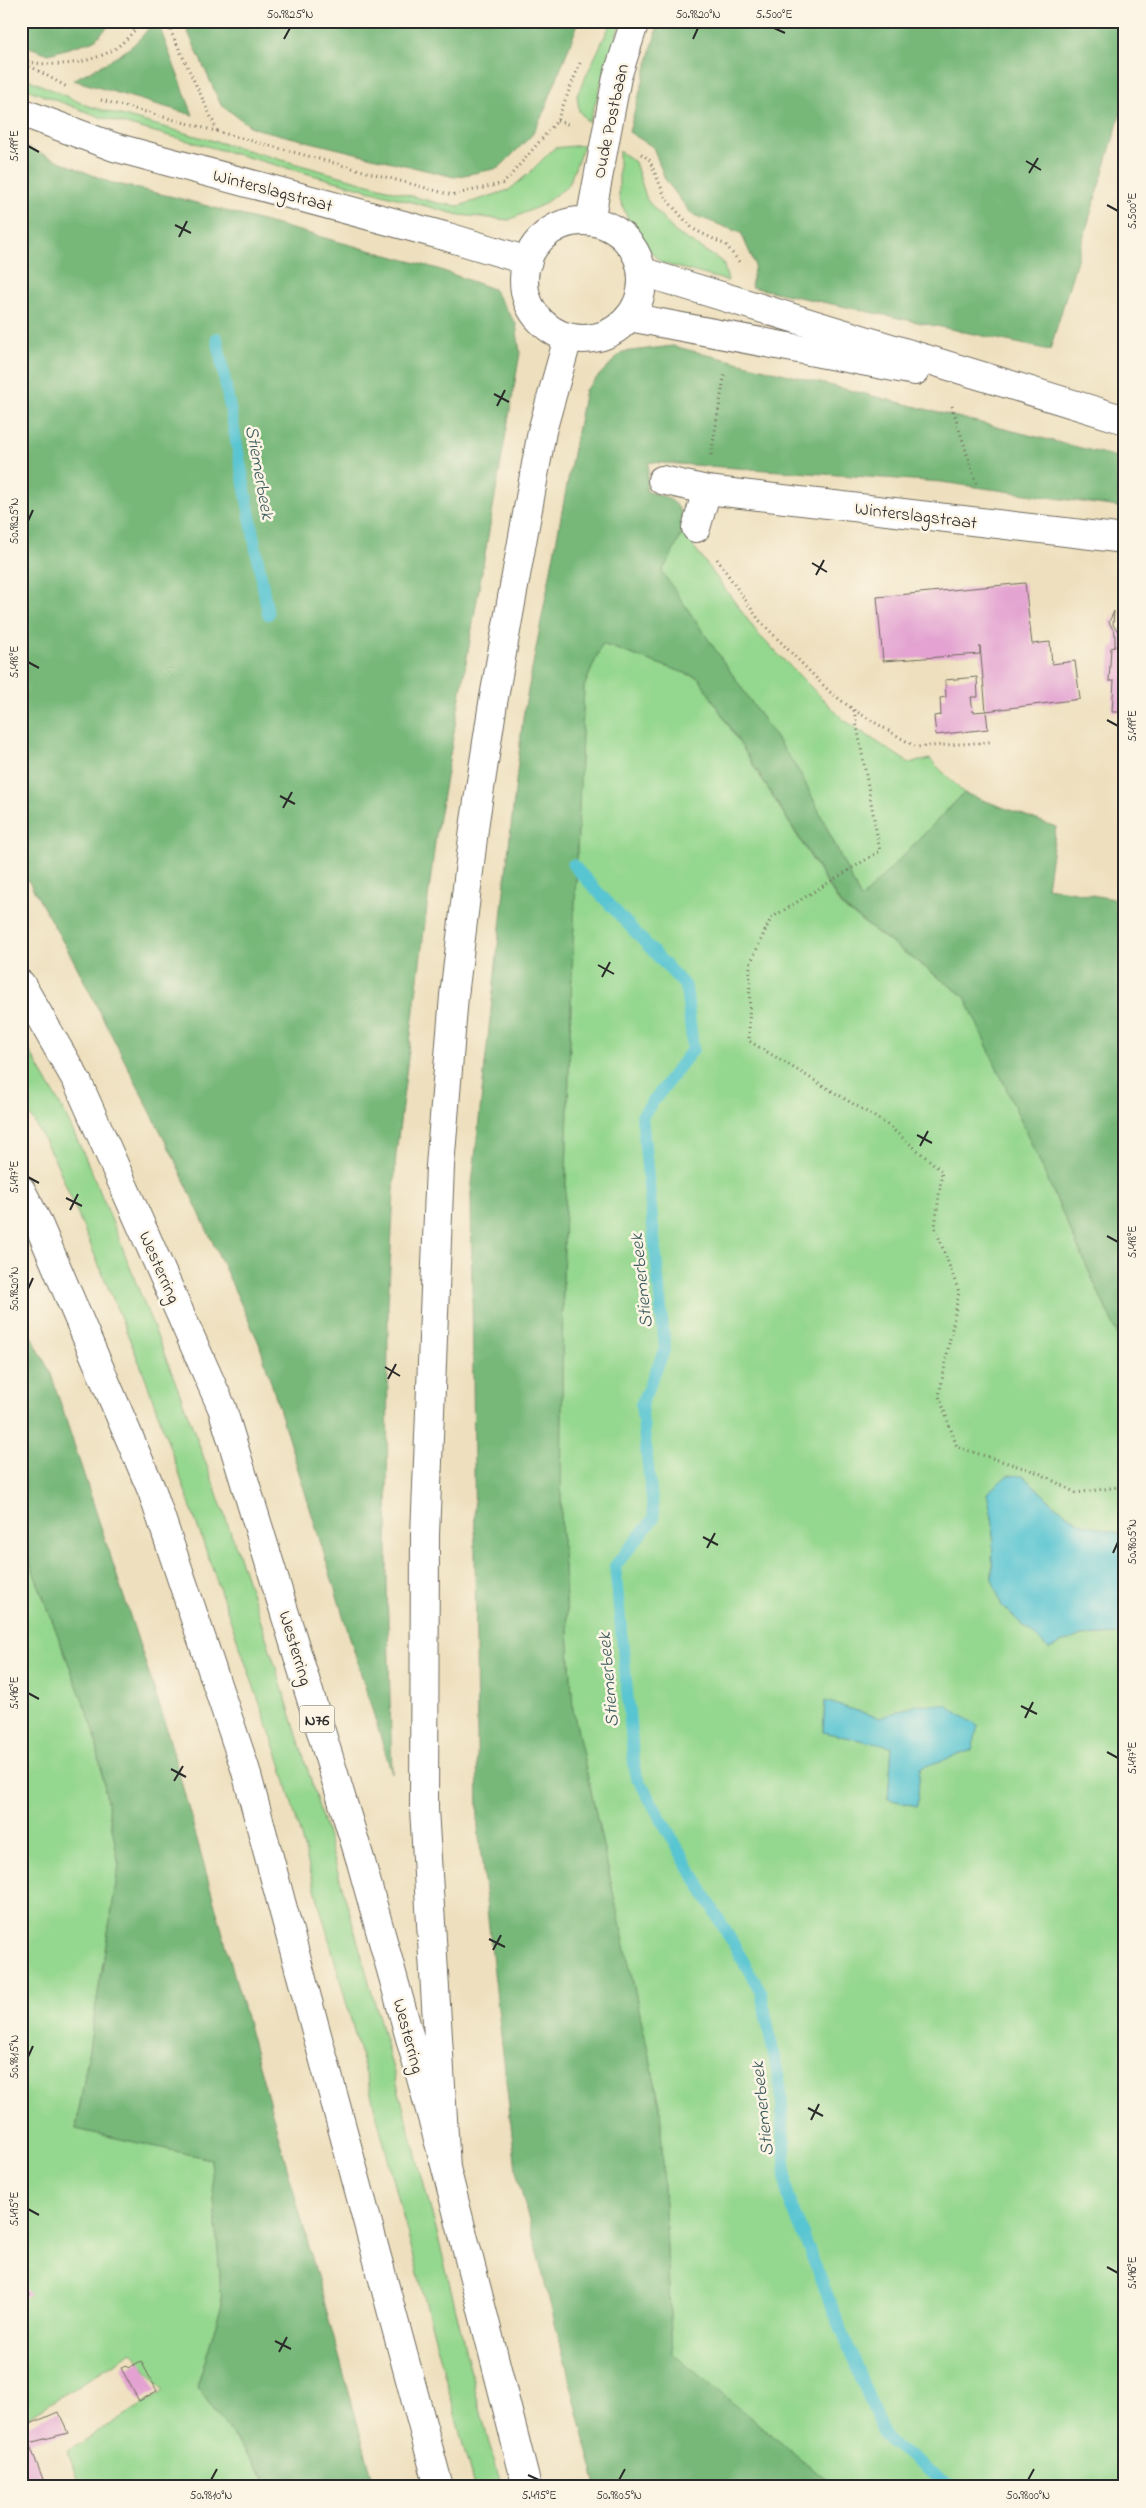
<svg xmlns="http://www.w3.org/2000/svg" width="1146" height="2508" font-family="'Indie Flower',sans-serif">
	<style>
		.green { fill: #94d78e; stroke: #60815c; fill-rule: evenodd }
		.forest { fill: #77b879; stroke: #517252 }
		.water { fill: #59c5d2; stroke: #42787e }
		.lines { fill: none; stroke-linecap: round; stroke-linejoin: round }
		.stream { stroke: #59c5d2; stroke-width: 12 }
		.building { fill: #e3a2d1 }
		.minor-casing { stroke: #6f6a5e; stroke-width: 30 }
		.highway-casing { stroke: #6f6a5e; stroke-width: 30 }
		.path { stroke: #6f6a5e; stroke-width: 3; stroke-dasharray: 1 4; stroke-linecap: butt }
		.minor { stroke: #fff; stroke-width: 28 }
		.highway { stroke: #fff; stroke-width: 28 }
		.ticks { fill: none; stroke: #2b2b2b; stroke-width: 2 }
		.labels { text-anchor: middle; stroke-width: 5; stroke-linejoin: round; paint-order: stroke }
		.shield { fill: #fcf5e5; stroke: #6a6863; stroke-width: 1 }
		.shield-label { font-size: 16px; font-weight: bold; fill: #2b2b2b }
		.street-label { font-size: 18px; fill: #2b2b2b; stroke: #fcf5e5 }
		.water-label { font-size: 19px; font-style: italic; fill: #39595d; stroke: #fcf5e5 }
		.neatline { fill: none; stroke: #2b2b2b; stroke-width: 2 }
		.ticks-label { font-size: 12px; text-anchor: middle; fill: #2b2b2b }
	</style>
	<rect width="100%" height="100%" fill="#fcf5e5"/>
	<filter id="ink" filterUnits="userSpaceOnUse"><feTurbulence type="fractalNoise" baseFrequency=".02" numOctaves="2"/><feDisplacementMap in="SourceGraphic" scale="10" xChannelSelector="R" yChannelSelector="G"/><feConvolveMatrix kernelMatrix="1 2 1 2 8 2 1 2 1" color-interpolation-filters="sRGB"/></filter>
	<filter id="wash" filterUnits="userSpaceOnUse"><feTurbulence type="fractalNoise" baseFrequency=".0096" numOctaves="4" result="noise"/><feDisplacementMap in="SourceGraphic" scale="20" xChannelSelector="R" yChannelSelector="G"/><feGaussianBlur stdDeviation="1.12" result="paint"/><feColorMatrix in="noise" values="0 0 0 0 0 0 0 0 0 0 0 0 0 0 0 0 0 1.4 0 .05"/><feComposite in="paint" operator="in"/></filter>
	<g filter="url(#wash)">
		<rect width="100%" height="100%" fill="#eee0be"/>
		<g class="green">
			<path d="M612 21H621L589 123 579 111 577 95Z"/>
			<path d="M21 76 88 106 437 203 459 206 509 190 527 175 554 148 584 145 568 186 542 205 509 220 459 215 100 117 21 87Z"/>
			<path d="M619 151 635 162 647 200 675 232 723 262 728 281 661 263 633 232 619 197Z"/>
			<path d="M683 532 759 635 844 720 909 763 930 759 964 793 861 899 802 776 662 572Z"/>
			<path d="M602 644 699 678 841 906 965 997 1125 1351V1535L1080 1523 1053 1504 1024 1476 997 1485 987 1493 993 1523 992 1579 1049 1649 1079 1636 1125 1634V1696L1117 1710 1125 1712V2487H835L672 2354 660 2105 573 1710 561 1521 563 1277 572 970 584 687ZM825 1701 880 1718 917 1704 972 1750 920 1768 916 1806 888 1799 892 1747 823 1732Z"/>
			<path d="M21 1036C38 1067 58 1098 73 1131 103 1193 126 1259 152 1323 271 1616 354 1921 435 2226 458 2312 475 2401 502 2487H474L365 2071 281 1764 144 1374 57 1164 21 1098Z"/>
			<path d="M21 1539 94 1730 119 1865 76 2129 211 2159 222 2304 197 2387 265 2480 253 2487H80L68 2451 164 2391 132 2352 21 2421Z"/>
		</g>
		<g class="forest">
			<path d="M21 21H113L95 40 49 54 21 44Z"/>
			<path d="M153 21H157L193 115 73 80C102 64 136 52 153 21Z"/>
			<path d="M183 21H579L543 114 532 135 499 168 454 177 253 128 221 105Z"/>
			<path d="M659 21H1125V99L1050 350 751 287 755 264 741 233 691 214 665 179 653 147 629 132Z"/>
			<path d="M21 145 109 182 178 198 435 268 493 289 516 324 520 353 436 835 396 1154 388 1305 387 1584 392 1774 259 1343 173 1156 75 963 21 868Z"/>
			<path d="M673 346 1125 459V508L941 482 649 462 646 491C654 494 666 496 672 501 696 520 673 551 662 572L802 776 861 899 964 793 1056 827 1047 887 1125 901V1351L965 997 842 906 699 678 602 644 584 687 572 970 563 1277 561 1521 573 1710 660 2105 672 2353 835 2487H597L516 2170 478 1828 471 1193 523 717 585 390 622 352Z"/>
			<path d="M21 1316 51 1374 165 1723 375 2487H271L197 2387 222 2304 211 2159 76 2129 119 1865 94 1730 21 1539Z"/>
		</g>
		<g class="water">
			<path d="M1008 1475 1024 1476 1053 1504 1080 1523 1125 1535V1634L1079 1636 1049 1649 1002 1606 992 1579 993 1523 987 1493Z"/>
			<path d="M825 1701 880 1718 917 1704 946 1705 978 1726 972 1750 920 1768 917 1806 888 1799 892 1747 823 1732Z"/>
		</g>
		<g class="lines">
			<g class="stream">
				<path d="M217 338 268 614"/>
				<path d="M573 865 686 987 693 1049 642 1116 665 1349 641 1405 654 1518 615 1566 635 1774 761 1992 781 2090 787 2195 885 2438 951 2487"/>
			</g>
		</g>
		<g id="blocks">
			<g class="building">
				<path d="M1025 583 1032 644 1050 642 1052 664 1075 661 1080 699 986 711 980 646V654L883 661 877 597Z"/>
				<path d="M1114 611 1113 625 1118 631H1125V712H1112L1114 681H1109L1111 648 1115 647V633L1109 622Z"/>
				<path d="M977 677 978 697H971L973 712 986 711 988 729 936 735 934 716 941 715 940 698 946 697 945 680Z"/>
				<path d="M21 2281 30 2295 21 2300Z"/>
				<path d="M141 2361 157 2391 139 2401 121 2368 125 2365 128 2368Z"/>
				<path d="M58 2412 68 2433 29 2443 46 2487H21V2428Z"/>
			</g>
		</g>
	</g>
	<g filter="url(#ink)">
		<use href="#blocks" fill-opacity="0" stroke="#6f6a5e" stroke-width="1"/>
		<g class="lines">
			<defs>
				<g id="minor">
					<path d="M21 112 114 147 448 237 528 261"/>
					<path d="M590 221 617 77 635 21"/>
					<circle cx="583" cy="280" r="59"/>
					<path d="M643 272 1125 420"/>
					<path d="M629 317 915 371"/>
					<path d="M662 480 707 490 1125 539"/>
					<path d="M696 528 707 490"/>
				</g>
				<g id="highway">
					<path d="M21 984 78 1083 222 1408 361 1862 446 2168 527 2487"/>
					<path d="M21 1190 37 1221 152 1491 245 1768 439 2487"/>
					<path d="M446 2168 424 1809 425 1535 440 1166 454 996 475 821 493 703 542 431 568 338"/>
				</g>
			</defs>
			<use href="#minor" class="minor-casing"/>
			<use href="#highway" class="highway-casing"/>
			<g class="path">
				<path d="M166 21 218 132"/>
				<path d="M21 61 67 87"/>
				<path d="M23 61C53 67 84 65 111 51 123 45 134 30 143 21"/>
				<path d="M101 100 452 195 504 183 557 121 580 63"/>
				<path d="M557 121 571 125"/>
				<path d="M641 154 649 159 666 199 693 229 726 245 740 263"/>
				<path d="M952 406 977 486"/>
				<path d="M711 455 725 372"/>
				<path d="M717 559 759 620 830 692 854 710 916 747 990 742"/>
				<path d="M854 710 880 851 771 918 750 964 749 1041 885 1123 942 1171 935 1227 959 1292 939 1396 957 1447 1039 1473 1076 1493 1125 1486"/>
			</g>
			<use href="#minor" class="minor"/>
			<use href="#highway" class="highway"/>
		</g>
	</g>
	<path class="ticks" d="M774 28 785 33M284 39 290 28M693 39 698 28M28 146 39 152M1026 161 1041 170M1029 173 1038 158M1107 205 1118 211M175 225 191 233M179 237 187 221M494 394 509 402M497 406 505 390M28 521 33 510M812 563 827 572M816 575 824 560M28 662 39 668M1107 720 1118 726M280 796 295 804M283 808 292 792M598 965 614 974M602 977 610 962M917 1135 932 1143M920 1146 928 1131M28 1177 39 1183M66 1198 82 1206M70 1210 78 1194M1107 1236 1118 1242M28 1289 33 1278M385 1367 400 1376M388 1379 396 1364M703 1537 718 1545M707 1548 715 1533M1113 1553 1118 1542M28 1693 39 1699M1021 1706 1037 1714M1025 1718 1033 1702M1107 1752 1118 1758M171 1769 186 1777M174 1781 183 1766M489 1939 505 1947M493 1950 501 1935M28 2057 33 2046M808 2108 823 2116M811 2120 819 2104M28 2209 39 2215M1107 2267 1118 2273M275 2341 291 2349M279 2352 287 2337M528 2475 539 2480M211 2480 217 2469M619 2480 625 2469M1028 2480 1034 2469"/>
	<g class="labels">
		<rect class="shield" x="299.5" y="1705.5" width="35" height="27" rx="4"/>
		<g class="shield-label">
			<text x="317" y="1725">N76</text>
		</g>
		<g class="street-label">
			<text transform="translate(610 121) rotate(-78)" y="6">Oude Postbaan</text>
			<text transform="translate(273 190) rotate(15)" y="6">Winterslagstraat</text>
			<text transform="translate(916 515) rotate(7)" y="6">Winterslagstraat</text>
			<text transform="translate(160 1267) rotate(66)" y="6">Westerring</text>
			<text transform="translate(296 1648) rotate(73)" y="6">Westerring</text>
			<text transform="translate(409 2036) rotate(75)" y="6">Westerring</text>
		</g>
		<g class="water-label">
			<text transform="translate(261 472) rotate(80)" y="7">Stiemerbeek</text>
			<text transform="translate(640 1281) rotate(-96)" y="7">Stiemerbeek</text>
			<text transform="translate(607 1680) rotate(-95)" y="7">Stiemerbeek</text>
			<text transform="translate(761 2109) rotate(-96)" y="7">Stiemerbeek</text>
		</g>
	</g>
	<rect width="1146" height="2508" fill="none" stroke="#fcf5e5" stroke-width="55"/>
	<rect x="28" y="28" width="1090" height="2452" class="neatline"/>
	<g class="ticks-label">
		<text x="290" y="18">50.9825°N</text>
		<text x="698" y="18">50.9820°N</text>
		<text x="774" y="18">5.500°E</text>
		<text transform="translate(14 146) rotate(-90)" y="4">5.499°E</text>
		<text transform="translate(1132 211) rotate(-90)" y="4">5.500°E</text>
		<text transform="translate(14 521) rotate(-90)" y="4">50.9825°N</text>
		<text transform="translate(14 662) rotate(-90)" y="4">5.498°E</text>
		<text transform="translate(1132 726) rotate(-90)" y="4">5.499°E</text>
		<text transform="translate(14 1177) rotate(-90)" y="4">5.497°E</text>
		<text transform="translate(1132 1242) rotate(-90)" y="4">5.498°E</text>
		<text transform="translate(14 1289) rotate(-90)" y="4">50.9820°N</text>
		<text transform="translate(1132 1542) rotate(-90)" y="4">50.9805°N</text>
		<text transform="translate(14 1693) rotate(-90)" y="4">5.496°E</text>
		<text transform="translate(1132 1758) rotate(-90)" y="4">5.497°E</text>
		<text transform="translate(14 2057) rotate(-90)" y="4">50.9815°N</text>
		<text transform="translate(14 2209) rotate(-90)" y="4">5.495°E</text>
		<text transform="translate(1132 2273) rotate(-90)" y="4">5.496°E</text>
		<text x="211" y="2499">50.9810°N</text>
		<text x="539" y="2499">5.495°E</text>
		<text x="619" y="2499">50.9805°N</text>
		<text x="1028" y="2499">50.9800°N</text>
	</g>
</svg>
